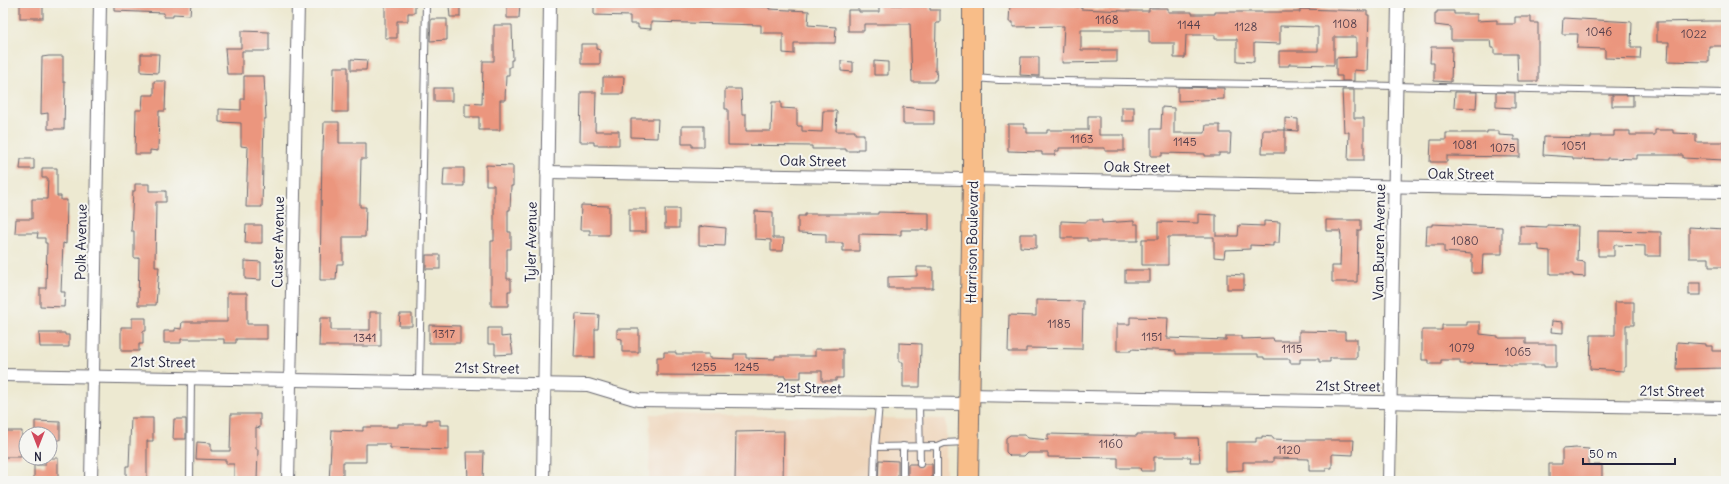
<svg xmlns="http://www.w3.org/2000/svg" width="1729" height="484" font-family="Delius,sans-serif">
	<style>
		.built { fill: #efd6bc }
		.building { fill: #eb967e }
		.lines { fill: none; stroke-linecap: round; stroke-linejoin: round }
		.service-casing { stroke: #696870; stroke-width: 8 }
		.minor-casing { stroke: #696870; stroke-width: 14 }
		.primary-casing { stroke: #696870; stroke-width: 22 }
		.service { stroke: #fff; stroke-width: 6 }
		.minor { stroke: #fff; stroke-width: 12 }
		.primary { stroke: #f8bd88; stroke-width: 20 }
		.labels { text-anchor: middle; stroke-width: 4; stroke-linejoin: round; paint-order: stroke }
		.number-label { font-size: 12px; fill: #543f4c }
		.street-label { font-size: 14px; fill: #22223b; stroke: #f6f6f2 }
	</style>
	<rect width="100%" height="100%" fill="#f6f6f2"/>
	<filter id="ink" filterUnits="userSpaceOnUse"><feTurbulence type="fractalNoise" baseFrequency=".025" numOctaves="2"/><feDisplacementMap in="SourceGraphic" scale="8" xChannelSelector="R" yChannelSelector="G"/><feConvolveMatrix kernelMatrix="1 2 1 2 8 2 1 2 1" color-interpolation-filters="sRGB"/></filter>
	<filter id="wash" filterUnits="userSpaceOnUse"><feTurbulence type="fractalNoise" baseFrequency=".012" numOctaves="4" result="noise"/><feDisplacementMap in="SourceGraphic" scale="16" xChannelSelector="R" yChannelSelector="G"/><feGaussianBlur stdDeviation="0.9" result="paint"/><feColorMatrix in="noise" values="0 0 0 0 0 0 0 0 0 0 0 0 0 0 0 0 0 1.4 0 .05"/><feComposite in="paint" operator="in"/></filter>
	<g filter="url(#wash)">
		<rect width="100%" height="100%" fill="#ede9d1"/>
		<path class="built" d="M650 414 946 419V481H649Z"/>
		<g id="blocks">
			<g class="building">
				<rect x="20" y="3" width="23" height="15"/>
				<path d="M114 3H191L190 15 173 14V17H164V13L114 11Z"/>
				<path d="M385 3H415V13H408V21H397V38H385Z"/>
				<path d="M507 3H520L519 18H507Z"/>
				<path d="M594 3H625V5L662 6V4L769 7V9L809 11 808 25 836 27 835 43H794V54L783 53V33H761V25L651 22V29L638 28V24H630V16L594 15Z"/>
				<path d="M1010 4 1054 5 1081 7V9L1125 11H1149V8H1168V12H1192V14H1215V12H1300V9L1367 11V15H1369L1367 71 1354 70V81H1342V76H1336V58L1356 57V37H1334V65L1289 64V66H1279V51H1318V27L1280 26V44L1254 43V62L1237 61V39H1215V35H1186L1185 58H1174V43H1149V30H1081V50H1117V62L1062 63 1064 26 1013 27V22H1009Z"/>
				<path d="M879 5H918L930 6V10H940V23H936L935 71H937L936 80H934V82H912L910 24H864V31H848V10H859V12H879Z"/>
				<path d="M449 6H460V17H450Z"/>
				<path d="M1437 11H1454V14H1477V21L1497 20V24H1515V17H1531V23H1538V81H1518L1517 54H1494V48H1491L1490 40H1451V27L1435 25V13H1437Z"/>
				<path d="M1563 18 1632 22 1631 47H1641L1640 59 1605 58V49L1577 48 1578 34H1562Z"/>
				<path d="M431 19H447V40L430 41Z"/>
				<path d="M1710 21H1726V46H1709V62L1668 61 1669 42H1657V22Z"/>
				<path d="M494 25H512L513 60H511V67H509V75H506L505 100H500V130H479V117H465V103L482 104 483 61H494Z"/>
				<path d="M241 31 269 32V51H242V74H227L225 48H241Z"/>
				<path d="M581 44H597V49L600 50V64H581Z"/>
				<path d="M1431 47H1452L1451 82 1434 81V63H1430Z"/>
				<path d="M141 54H159L158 73 141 72Z"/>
				<path d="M49 56H63V82H65L64 129H48V113L41 114 42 57Z"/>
				<path d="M1021 57H1039V76L1020 75Z"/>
				<path d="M351 59 367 60 366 70H351Z"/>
				<path d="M841 61 853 62V72L841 71Z"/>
				<path d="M874 61 888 62V75H874Z"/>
				<path d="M334 67H348V112H333Z"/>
				<path d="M244 76H264L266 119H264L262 207H246L248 147 241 146V123L219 122V109L241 110V99H244Z"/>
				<path d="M603 77H624L623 94H603Z"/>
				<path d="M154 81H166L165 111H159L158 151 150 150V154H135L136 110H142L143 95H154Z"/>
				<path d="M1178 87 1224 88V99L1178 101Z"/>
				<rect x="434" y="88" width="18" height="13"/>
				<path d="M725 89H741L742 114H746V131H771L772 102H781V108L797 109V126H802V131L822 132 823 111H837L836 131H855V134H864V149H857V151H846V149H812V146L728 145V109H725Z"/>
				<path d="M1342 90H1354V118H1364V160H1348L1349 132H1344Z"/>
				<path d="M581 92H596L595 131H619V145H594V142H580Z"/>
				<path d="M1455 92H1477L1476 108 1454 107Z"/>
				<path d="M1496 92 1515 93V108L1496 107Z"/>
				<rect x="1612" y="95" width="21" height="11"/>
				<path d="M903 107 934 110V124H903Z"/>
				<rect x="1122" y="107" width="12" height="14"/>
				<path d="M1162 107 1174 108V133H1205L1206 125H1220V133H1231L1230 153H1219V156H1205V154L1162 153V156H1151V129H1161Z"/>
				<path d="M1088 116H1099V135H1124V151H1105V148H1059V151H1055V155H1042V152L1008 151V124H1024V128H1027V133H1047V130H1088Z"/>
				<path d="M1285 118 1298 119V131L1285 130Z"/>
				<path d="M631 119H658L657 138 631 137Z"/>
				<path d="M324 122H339V143H366V159H361L360 200V207H366L365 237H343V264H337L336 280H320L322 150H323Z"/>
				<path d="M682 126H704V147H692V144H682Z"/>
				<path d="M1263 130H1285V153H1262Z"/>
				<path d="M1655 130H1673V133L1696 134V142H1724V160L1683 158V155H1637V159L1607 158V160L1573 159V157L1543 155 1544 137 1591 138V136H1614V131H1630V135H1655Z"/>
				<path d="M1487 131H1499V135L1514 136V140H1520V157L1447 156V162H1430L1431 140H1446V133H1487Z"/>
				<path d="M21 159H34V169H20Z"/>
				<path d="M486 165 513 166V186H511L510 210H508V232H511V249H507V279H511V291H508V306H491V241H494V185H486Z"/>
				<path d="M42 168H57V196H61V200H67L66 244 63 243 61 292H65L64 307 40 306V288H46L47 243H45V238H37L38 233H15L16 219H32V199H47L48 178H42Z"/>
				<path d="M444 168H464V186H443Z"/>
				<path d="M135 184H149V191H166V202H156L155 267H159L156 305H138L139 258H134V231H131L133 191H135Z"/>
				<path d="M581 205 609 206V235H590V230H580Z"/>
				<rect x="629" y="209" width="17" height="23"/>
				<rect x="665" y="209" width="14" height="19"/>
				<path d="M755 211 773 212V238H784L783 251H771V240L755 239Z"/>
				<path d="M878 212 929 213V230H901V235L859 234V251H843V243H826V234L798 233V216H805V214H878Z"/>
				<path d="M1198 214 1216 215V236H1238L1239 225 1264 226V221L1280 222 1279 243H1273V246L1250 245V249L1225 250 1224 258 1214 257V237H1168V265H1142V239H1158V222L1198 223Z"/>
				<path d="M1087 220H1102V223L1134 221V224H1138V241H1087V238H1061V221L1087 222Z"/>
				<path d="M1326 220H1361V230H1358L1357 282H1332V266H1340L1341 236 1340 231H1326Z"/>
				<path d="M1432 224 1502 227V254H1483L1482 273H1472V254L1444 252V245H1426L1427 226H1432Z"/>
				<path d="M246 225H262V243H245Z"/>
				<path d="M1547 225 1578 226 1577 261 1585 262V277L1573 276V274H1550V251L1539 250V245H1520V226L1547 227Z"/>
				<path d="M705 226 726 228 725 246 699 245V227Z"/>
				<path d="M1689 227 1724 229 1726 231 1725 267H1709V258H1689Z"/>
				<path d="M1598 231 1661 232V256H1645V246L1614 245V256H1598Z"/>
				<path d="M1020 234H1036V248L1020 247Z"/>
				<rect x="426" y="255" width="14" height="14"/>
				<path d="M245 261 261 262V280L245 279Z"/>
				<path d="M917 267H933V288H888V277L917 276Z"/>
				<rect x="1125" y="270" width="25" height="12"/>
				<path d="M1227 274 1244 275V289H1227Z"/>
				<rect x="1689" y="283" width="12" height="12"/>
				<path d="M227 293H247V324H267V339H236V343H224V339H181V343H164V331H175V328L181 329 182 322H227Z"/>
				<path d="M1036 300 1083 301 1082 349 1026 348V352H1008L1009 315 1036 316Z"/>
				<path d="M1615 302H1634V325H1626V367H1624V371L1590 369 1591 335H1615Z"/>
				<path d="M370 312H381V346H319L320 318H331V330H370Z"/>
				<path d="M400 314H412V326H399Z"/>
				<path d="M576 314 599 315 598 329H595V357H574Z"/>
				<path d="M1130 317 1168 318 1167 338 1226 340V336H1241V339L1273 338 1274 341H1299V331L1345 332V339H1357V358H1330V362H1319V359H1300V363H1290V359H1264V357H1258V354H1176V351L1131 349V351H1117V324H1130Z"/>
				<path d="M132 318H146V331H143V344H139V351H121V327H132Z"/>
				<path d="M1552 321 1563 322V333L1551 332Z"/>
				<path d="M1467 322H1480V334L1498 336V338H1526V344H1556V367H1544V365H1509V364L1470 363V364H1460V360H1441V364H1429V360H1422V330H1442V325H1467Z"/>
				<path d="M429 325 460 326V343H429Z"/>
				<path d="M488 328H501V337L510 336 513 354 495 355V344H488Z"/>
				<path d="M617 329H639V352H622V339L617 338Z"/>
				<path d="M39 333H65V335H69V347H40Z"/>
				<path d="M1677 342 1706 344V346H1712V351H1726V368L1676 369Z"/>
				<path d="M899 343 921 344 920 387H903V362H899Z"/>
				<path d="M815 349H843V378H836V381H822V371H801V378H785V376L657 375V357H664V352H676V354H709V358L734 359V354H746V358L775 359V356H815Z"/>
				<path d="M231 414H260V428L256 427V449H258L257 481H234V464H226V460L196 459 197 442 211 443V451H230Z"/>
				<path d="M131 418H153V441H147V481L126 480V466H129Z"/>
				<path d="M174 419H186V439H173Z"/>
				<path d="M427 420H440V425H449V450L390 448V444H366V462H343V481H329L332 430 363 431V427H398V424H427Z"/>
				<path d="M35 421 60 422V440H50V434H35Z"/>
				<path d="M3 431H22L21 457H3Z"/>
				<path d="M784 431 783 481H735L736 432Z"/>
				<path d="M1048 434 1137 436V434H1175V438H1198L1200 462H1190L1191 457H1154V471H1141L1140 468H1118V458L1048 457V453H1027L1024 456H1010L1006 452V438L1010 435H1024L1028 438 1048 440Z"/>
				<path d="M1262 436 1273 437V439L1295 440H1354L1353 455 1332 454V468H1326V471H1309V459L1273 458V462H1243V470L1226 471V442H1256V438H1262Z"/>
				<path d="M1576 448 1589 449V465H1602V481H1549V464H1562V449Z"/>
				<path d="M467 452H484L483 481H468Z"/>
				<path d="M45 458H58V481H34V465H45Z"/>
				<path d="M879 460 898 461V481H878Z"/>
				<path d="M908 464H916L920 468 924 464H932V481H908Z"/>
			</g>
		</g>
	</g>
	<g filter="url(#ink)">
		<use href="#blocks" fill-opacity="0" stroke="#696870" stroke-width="1"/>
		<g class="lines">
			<defs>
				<g id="service">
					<path d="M976 78 999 80C1241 83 1484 87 1726 93"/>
					<path d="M419 382 426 3"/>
					<path d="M919 404 920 464"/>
					<path d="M937 446 944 443 965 442"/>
					<path d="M875 447 879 404"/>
					<path d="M190 481 191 378"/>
					<path d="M874 481 875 447 937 446V481"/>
					<path d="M903 481V446"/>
				</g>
				<g id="minor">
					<path d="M547 172 1726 192"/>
					<path d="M3 375 588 385 638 400 969 404"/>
					<path d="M969 395 1726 408"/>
					<path d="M91 481 100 3"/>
					<path d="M288 481 298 3"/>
					<path d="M543 481 550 3"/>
					<path d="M1389 481 1398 3"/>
				</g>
				<path id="primary" d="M968 481 973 179V3"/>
			</defs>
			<use href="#service" class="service-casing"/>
			<use href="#minor" class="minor-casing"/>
			<use href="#primary" class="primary-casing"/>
			<use href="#service" class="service"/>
			<use href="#minor" class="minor"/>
			<use href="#primary" class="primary"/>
		</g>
	</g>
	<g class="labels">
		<g class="number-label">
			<text x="1107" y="24">1168</text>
			<text x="1345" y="28">1108</text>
			<text x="1189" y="29">1144</text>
			<text x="1246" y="31">1128</text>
			<text x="1599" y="36">1046</text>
			<text x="1694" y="38">1022</text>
			<text x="1082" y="143">1163</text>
			<text x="1185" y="146">1145</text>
			<text x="1465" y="149">1081</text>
			<text x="1574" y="150">1051</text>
			<text x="1503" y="152">1075</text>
			<text x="1465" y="245">1080</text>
			<text x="1059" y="328">1185</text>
			<text x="444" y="338">1317</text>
			<text x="1152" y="341">1151</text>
			<text x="365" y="342">1341</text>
			<text x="1462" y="352">1079</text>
			<text x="1292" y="353">1115</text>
			<text x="1518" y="356">1065</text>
			<text x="704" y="371">1255</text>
			<text x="747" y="371">1245</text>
			<text x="1111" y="448">1160</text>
			<text x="1289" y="454">1120</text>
		</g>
		<g class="street-label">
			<text transform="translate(813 161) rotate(1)" y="5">Oak Street</text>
			<text transform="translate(1137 167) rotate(1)" y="5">Oak Street</text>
			<text transform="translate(1461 174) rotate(1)" y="5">Oak Street</text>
			<text transform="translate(81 242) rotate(-89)" y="5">Polk Avenue</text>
			<text transform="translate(278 242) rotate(-89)" y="5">Custer Avenue</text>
			<text transform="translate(531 242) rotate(-89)" y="5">Tyler Avenue</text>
			<text transform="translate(972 242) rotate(-89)" y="5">Harrison Boulevard</text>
			<text transform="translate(1379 242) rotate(-89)" y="5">Van Buren Avenue</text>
			<text transform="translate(163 362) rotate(1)" y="5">21st Street</text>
			<text transform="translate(487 368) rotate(1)" y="5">21st Street</text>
			<text transform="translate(1348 386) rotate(1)" y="5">21st Street</text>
			<text transform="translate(809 388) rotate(1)" y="5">21st Street</text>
			<text transform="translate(1672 391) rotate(1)" y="5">21st Street</text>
		</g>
	</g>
	<rect width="1729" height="484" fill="none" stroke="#f6f6f2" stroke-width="16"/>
	<g transform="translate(38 446) rotate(180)"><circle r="19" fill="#f6f6f2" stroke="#a1a1a9"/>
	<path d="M0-3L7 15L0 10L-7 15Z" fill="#d1495b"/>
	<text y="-6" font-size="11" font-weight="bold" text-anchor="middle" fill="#22223b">N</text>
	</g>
	<path d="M1583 458v6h92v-6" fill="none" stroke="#22223b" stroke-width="2"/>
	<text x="1589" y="458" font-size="12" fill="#22223b" stroke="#f6f6f2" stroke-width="3" paint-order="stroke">50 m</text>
</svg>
